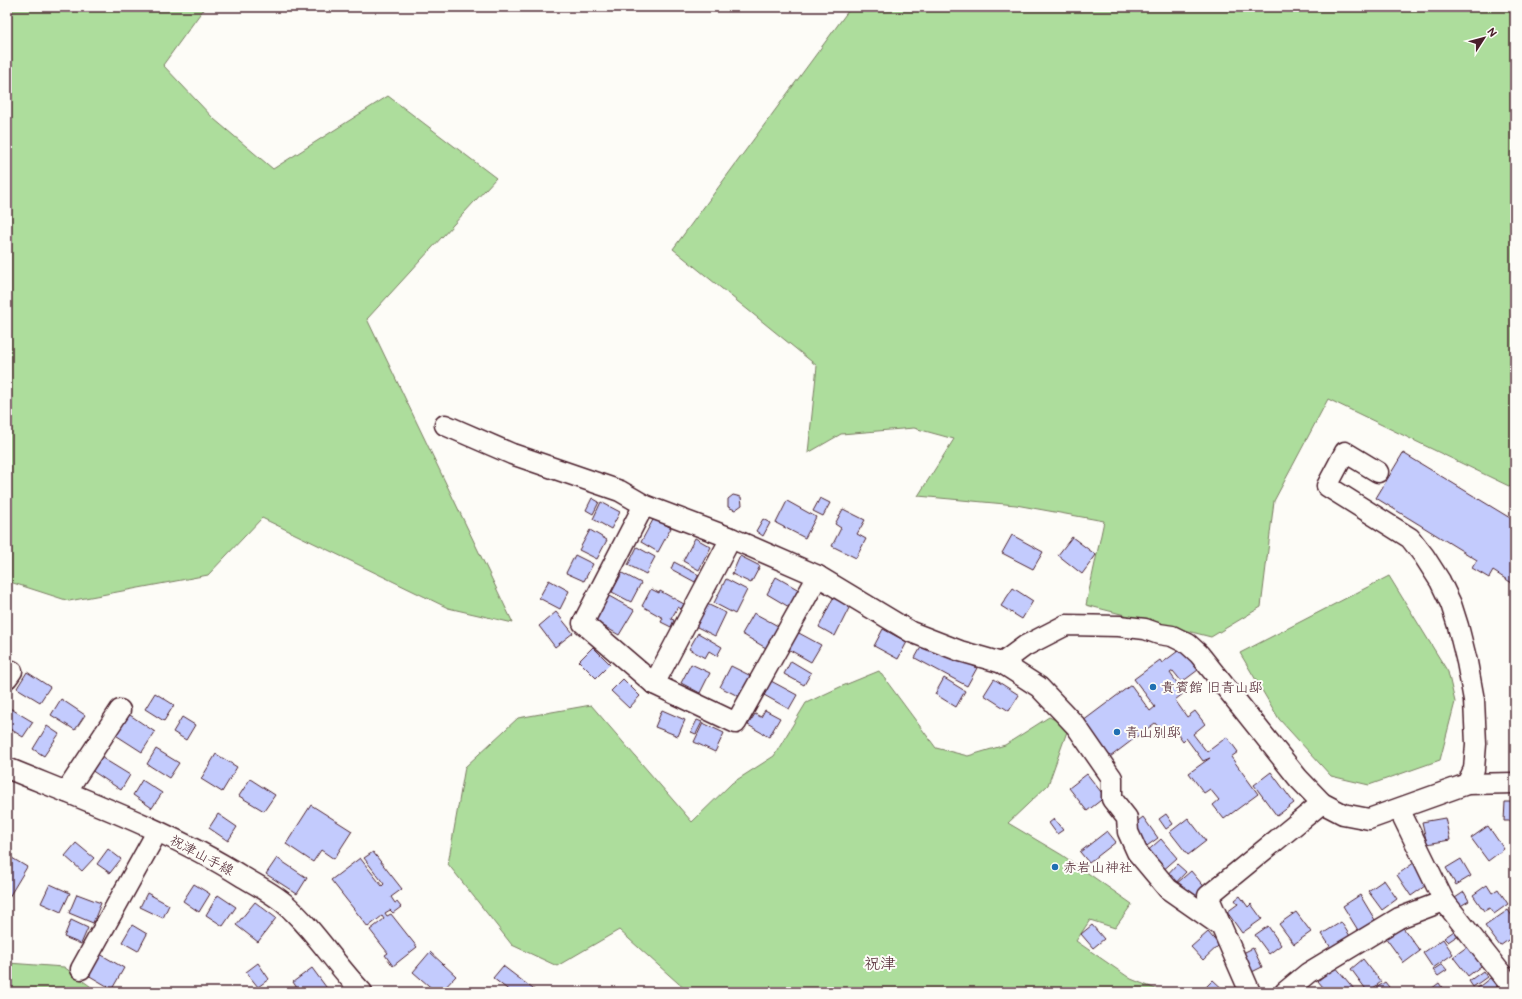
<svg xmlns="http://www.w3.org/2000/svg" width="1522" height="999" font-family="'Balsamiq Sans','Klee One',sans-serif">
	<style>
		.green { fill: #addd9c; stroke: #7c7e64 }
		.building { fill: #c3cbfd; stroke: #4a1f2b }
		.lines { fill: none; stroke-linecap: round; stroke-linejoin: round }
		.minor-casing { stroke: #4a1f2b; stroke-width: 23 }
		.minor { stroke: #fdfcf7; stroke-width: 20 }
		.poi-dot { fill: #1f6fb2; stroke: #fdfcf7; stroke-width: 1.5 }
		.labels { text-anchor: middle; stroke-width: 4; stroke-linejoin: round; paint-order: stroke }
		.poi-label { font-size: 14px; fill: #4a1f2b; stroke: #fdfcf7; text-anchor: start }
		.street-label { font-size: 14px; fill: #4a1f2b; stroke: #fdfcf7 }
		.quarter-label { font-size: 16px; fill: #4a1f2b; stroke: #fdfcf7 }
	</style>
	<rect width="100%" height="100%" fill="#fdfcf7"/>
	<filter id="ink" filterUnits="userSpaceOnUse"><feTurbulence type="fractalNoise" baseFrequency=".025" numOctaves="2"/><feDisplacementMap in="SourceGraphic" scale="8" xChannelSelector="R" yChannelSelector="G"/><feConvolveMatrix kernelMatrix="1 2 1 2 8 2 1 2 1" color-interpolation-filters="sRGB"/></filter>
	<g filter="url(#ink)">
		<g class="green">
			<path d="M7 7H205L163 65 214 119 273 169 388 96 496 178 367 319 513 623 448 608 262 518 208 575 69 601 7 581Z"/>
			<path d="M851 7H1515V489L1328 399 1274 501 1261 607 1211 637 1086 605 1104 521 1016 505 918 496 954 439 914 428 841 434 808 453 817 366 673 249Z"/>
			<path d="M1389 576 1448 672 1455 702 1440 760 1369 785 1331 776 1279 719 1240 653Z"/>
			<path d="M879 671 936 748 968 756 1005 745 1049 717 1069 726 1048 785 1008 823 1062 855 1132 904 1115 928 1090 920 1076 941 1131 979 1163 992H688L619 930 557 966 512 945 448 864 465 767 518 718 591 705 692 822 732 783 774 756 806 703 840 687Z"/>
			<path d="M8 963 64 967 98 992H7Z"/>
		</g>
		<g class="building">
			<path d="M1403 453 1515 521V585L1493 571 1489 578 1472 568 1477 560 1376 498Z"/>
			<path d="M733 495 741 497 742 505 735 510 728 507V499Z"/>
			<path d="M592 498 599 502 593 514 586 510Z"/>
			<path d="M820 498 830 503 823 516 813 511Z"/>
			<path d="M787 501 816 517 805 538 776 523Z"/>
			<path d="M601 502 620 512 611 529 593 519Z"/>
			<path d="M843 509 865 520 857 534 866 539 856 558 832 546 841 528 835 524Z"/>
			<path d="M654 518 671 528 658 552 641 542Z"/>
			<path d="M763 519 770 523 763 536 756 531Z"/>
			<path d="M590 530 607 540 597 559 579 550Z"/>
			<path d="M1012 535 1043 552 1033 569 1002 553Z"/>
			<path d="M1072 537 1096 555 1082 574 1058 555Z"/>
			<path d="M695 538 711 547 699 570 683 561Z"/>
			<path d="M637 547 655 557 646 574 628 565Z"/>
			<path d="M575 555 593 564 584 581 566 573Z"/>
			<path d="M740 556 760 566 751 583 732 574Z"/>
			<path d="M674 562 699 575 695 582 671 569Z"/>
			<path d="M622 573 641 583 631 602 612 592Z"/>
			<path d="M776 577 799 590 789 607 767 594Z"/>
			<path d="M726 579 747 590 735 614 714 603Z"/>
			<path d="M549 580 569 591 560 609 539 598Z"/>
			<path d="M1013 588 1033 601 1022 619 1001 606Z"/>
			<path d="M651 589 659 593 660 591 684 604 681 609 678 607 671 619 674 620 671 627 661 622 663 618 642 606Z"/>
			<path d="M609 596 634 610 619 635 595 621Z"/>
			<path d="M833 598 850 606 835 636 819 627Z"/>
			<path d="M707 604 726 613 715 636 695 626Z"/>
			<path d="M556 612 573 633 555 647 539 626Z"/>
			<path d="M754 613 778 626 766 648 742 634Z"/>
			<path d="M883 629 907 642 898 659 874 646Z"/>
			<path d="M797 632 821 645 811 662 788 649Z"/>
			<path d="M698 633 722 647 717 656 709 651 705 658 689 649Z"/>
			<path d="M925 640 977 668 967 686 915 658Z"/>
			<path d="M593 647 610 664 596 678 579 661Z"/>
			<path d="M1182 648 1198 670 1182 682 1173 671 1170 673 1184 693 1175 700 1187 717 1195 711 1205 724 1193 734 1207 752 1227 737 1238 752 1231 757 1258 794 1224 819 1213 805 1219 800 1210 789 1204 793 1189 773 1210 758 1203 761 1186 738 1183 741 1175 730 1166 737 1155 723 1110 757 1083 721 1131 685 1150 711 1155 707 1134 679 1160 660 1162 663Z"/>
			<path d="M791 661 811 673 804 685 784 674Z"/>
			<path d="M691 664 710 673 700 693 681 683Z"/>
			<path d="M731 666 751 676 740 697 720 687Z"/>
			<path d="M27 672 50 687 40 702 17 688Z"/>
			<path d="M944 678 965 691 956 707 935 694Z"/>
			<path d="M623 679 640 696 629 708 611 691Z"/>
			<path d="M994 679 1019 695 1009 711 984 695Z"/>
			<path d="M771 681 797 695 789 709 764 695Z"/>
			<path d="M155 693 174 705 164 721 145 709Z"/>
			<path d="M61 699 85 715 75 730 51 715Z"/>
			<path d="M8 707 33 722 23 737 7 727Z"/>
			<path d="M662 710 685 720 678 736 655 727Z"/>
			<path d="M765 710 780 718 769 737 748 725 755 714 761 717Z"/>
			<path d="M127 713 155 732 142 752 114 734Z"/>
			<path d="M182 717 195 725 186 740 173 732Z"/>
			<path d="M697 720 702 722 696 734 691 732Z"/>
			<path d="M703 723 724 733 715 752 694 742Z"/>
			<path d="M47 726 59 734 44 756 33 749Z"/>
			<path d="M156 749 179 763 169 778 147 764Z"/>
			<path d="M216 754 237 767 222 792 201 779Z"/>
			<path d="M99 756 130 775 121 790 91 770Z"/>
			<path d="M1271 772 1294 803 1277 816 1254 785Z"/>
			<path d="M1087 774 1105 797 1087 811 1069 788Z"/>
			<path d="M250 779 275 795 264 811 239 796Z"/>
			<path d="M142 780 162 793 152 808 133 795Z"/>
			<path d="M1505 802H1515V821H1504Z"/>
			<path d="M311 805 352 831 334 859 321 850 313 862 286 844Z"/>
			<path d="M218 814 237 827 228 841 209 828Z"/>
			<path d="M1166 814 1173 824 1166 829 1159 819Z"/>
			<path d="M1143 817 1158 838 1144 848 1129 828Z"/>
			<path d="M1188 818 1206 841 1188 855 1170 832Z"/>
			<path d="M1445 818 1450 840 1427 844 1422 822Z"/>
			<path d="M1054 819 1063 830 1057 834 1049 823Z"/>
			<path d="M1488 826 1504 849 1488 861 1471 838Z"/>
			<path d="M1107 831 1116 842 1089 863 1080 852Z"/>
			<path d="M1161 839 1177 858 1161 872 1144 854Z"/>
			<path d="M76 843 94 858 82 871 65 856Z"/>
			<path d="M108 849 121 859 110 873 97 864Z"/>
			<path d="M373 852 402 889 391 897 395 903 397 902 401 907 393 913 390 910 385 913 387 916 391 914 417 947 393 966 385 955 388 953 370 930 384 919 382 916 368 927 331 880 360 858 382 886 384 884 364 858Z"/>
			<path d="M12 858 27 867 9 897 7 896V867Z"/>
			<path d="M277 858 307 878 297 894 266 874Z"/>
			<path d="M1461 859 1471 876 1456 885 1446 868Z"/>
			<path d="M1415 862 1422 872 1425 886 1411 896 1397 875Z"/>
			<path d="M1177 864 1186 872 1172 887 1163 879Z"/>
			<path d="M1191 871 1207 890 1191 903 1176 884Z"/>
			<path d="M1384 880 1397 899 1382 910 1368 891Z"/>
			<path d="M50 884 70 893 61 912 41 903Z"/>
			<path d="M194 884 210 894 199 912 183 901Z"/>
			<path d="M1487 885 1492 893 1498 889 1508 904 1494 914 1490 908 1484 911 1473 895Z"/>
			<path d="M1464 892 1469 901 1457 908 1452 900Z"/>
			<path d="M147 893 169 905 163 918 140 907Z"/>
			<path d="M77 894 101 903 93 923 69 913Z"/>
			<path d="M218 895 236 907 223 926 206 915Z"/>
			<path d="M1360 895 1378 925 1361 935 1343 906Z"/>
			<path d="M1240 896 1248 907 1251 904 1262 919 1242 933 1227 912 1238 904 1235 900Z"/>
			<path d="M255 902 276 918 258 942 236 925Z"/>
			<path d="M1508 910 1515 920V935L1500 946 1485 926Z"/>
			<path d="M1296 912 1311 932 1294 944 1279 924Z"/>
			<path d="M71 920 88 928 81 944 64 937Z"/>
			<path d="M1341 922 1352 939 1333 951 1322 934Z"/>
			<path d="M132 925 147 934 138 951 122 942Z"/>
			<path d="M1092 925 1104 939 1093 948 1081 934Z"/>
			<path d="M1401 925 1420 951 1404 963 1385 937Z"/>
			<path d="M1268 926 1281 945 1269 954 1255 935Z"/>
			<path d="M1457 929 1460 934 1448 942 1444 938Z"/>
			<path d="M1208 932 1219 945 1203 960 1191 947Z"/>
			<path d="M1443 939 1453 954 1433 968 1423 953Z"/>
			<path d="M1471 944 1485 963 1468 976 1453 957Z"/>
			<path d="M1253 948 1262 967 1250 973 1241 954Z"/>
			<path d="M430 952 456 976 441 992H436L413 972Z"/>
			<path d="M100 954 124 968 112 989 88 975Z"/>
			<path d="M1363 959 1381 982 1368 992 1351 969Z"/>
			<path d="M258 963 269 979 258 987 246 972Z"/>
			<path d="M1442 964 1447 970 1438 976 1433 970Z"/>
			<path d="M503 966 537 992H511L493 978Z"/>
			<path d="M1335 966 1354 989 1351 992H1327L1318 981Z"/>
			<path d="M312 968 329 991 328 992H298L299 991 293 982Z"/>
			<path d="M1483 971 1487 977 1473 987 1469 981Z"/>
			<path d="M1490 978 1501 992H1476L1475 990Z"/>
			<path d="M1213 980 1226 992H1201Z"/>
			<path d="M1385 982 1392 991 1375 992 1373 990Z"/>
			<path d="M1439 983 1445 992H1427Z"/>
		</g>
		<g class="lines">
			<defs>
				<g id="minor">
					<path d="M445 425 512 454 620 491 644 505 731 538 818 576 911 632 960 651 1002 663 1025 646 1066 625 1119 626 1145 629 1159 634 1172 636 1188 644 1199 654 1298 778 1322 803 1343 814 1369 819 1467 784 1515 783"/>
					<path d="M1378 472 1345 452 1327 486 1410 538 1424 556 1440 581 1451 604 1458 626 1467 662 1474 700 1476 744 1474 769 1467 784"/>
					<path d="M644 505 583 623 654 684 736 723 818 576"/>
					<path d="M1002 663 1039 687 1076 726 1112 778V799L1127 818 1128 832 1137 852 1168 889 1221 926"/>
					<path d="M7 678 12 671"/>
					<path d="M654 684 731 538"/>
					<path d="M7 768C85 800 172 832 243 877 257 885 272 893 284 903 314 929 335 964 362 992"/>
					<path d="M66 792 120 710"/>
					<path d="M1399 809 1444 901 1515 991"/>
					<path d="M81 969 157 832"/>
					<path d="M1250 992 1208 896 1322 803"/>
					<path d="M1285 992 1308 973 1399 918 1444 901"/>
				</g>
			</defs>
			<use href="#minor" class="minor-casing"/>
			<use href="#minor" class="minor"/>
		</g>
	</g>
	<g class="poi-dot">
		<circle cx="1153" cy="687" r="4"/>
		<circle cx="1117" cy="732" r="4"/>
		<circle cx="1055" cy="867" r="4"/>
	</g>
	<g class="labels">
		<g class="poi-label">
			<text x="1161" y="692">貴賓館 旧青山邸</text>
			<text x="1125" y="737">青山別邸</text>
			<text x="1063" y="872">赤岩山神社</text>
		</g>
		<g class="street-label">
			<text transform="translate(202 855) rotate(28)" y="5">祝津山手線</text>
		</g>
		<g class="quarter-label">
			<text x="880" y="969">祝津</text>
		</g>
	</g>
	<rect width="1522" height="999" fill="none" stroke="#fdfcf7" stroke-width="24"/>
	<rect x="12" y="12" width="1498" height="975" fill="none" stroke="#4a1f2b" stroke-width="1.5" filter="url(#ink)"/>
	<g transform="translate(1484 38) rotate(54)" stroke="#fdfcf7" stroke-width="3" paint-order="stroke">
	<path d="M0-3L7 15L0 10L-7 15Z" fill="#4a1f2b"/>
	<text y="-6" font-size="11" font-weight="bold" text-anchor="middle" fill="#4a1f2b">N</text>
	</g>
</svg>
